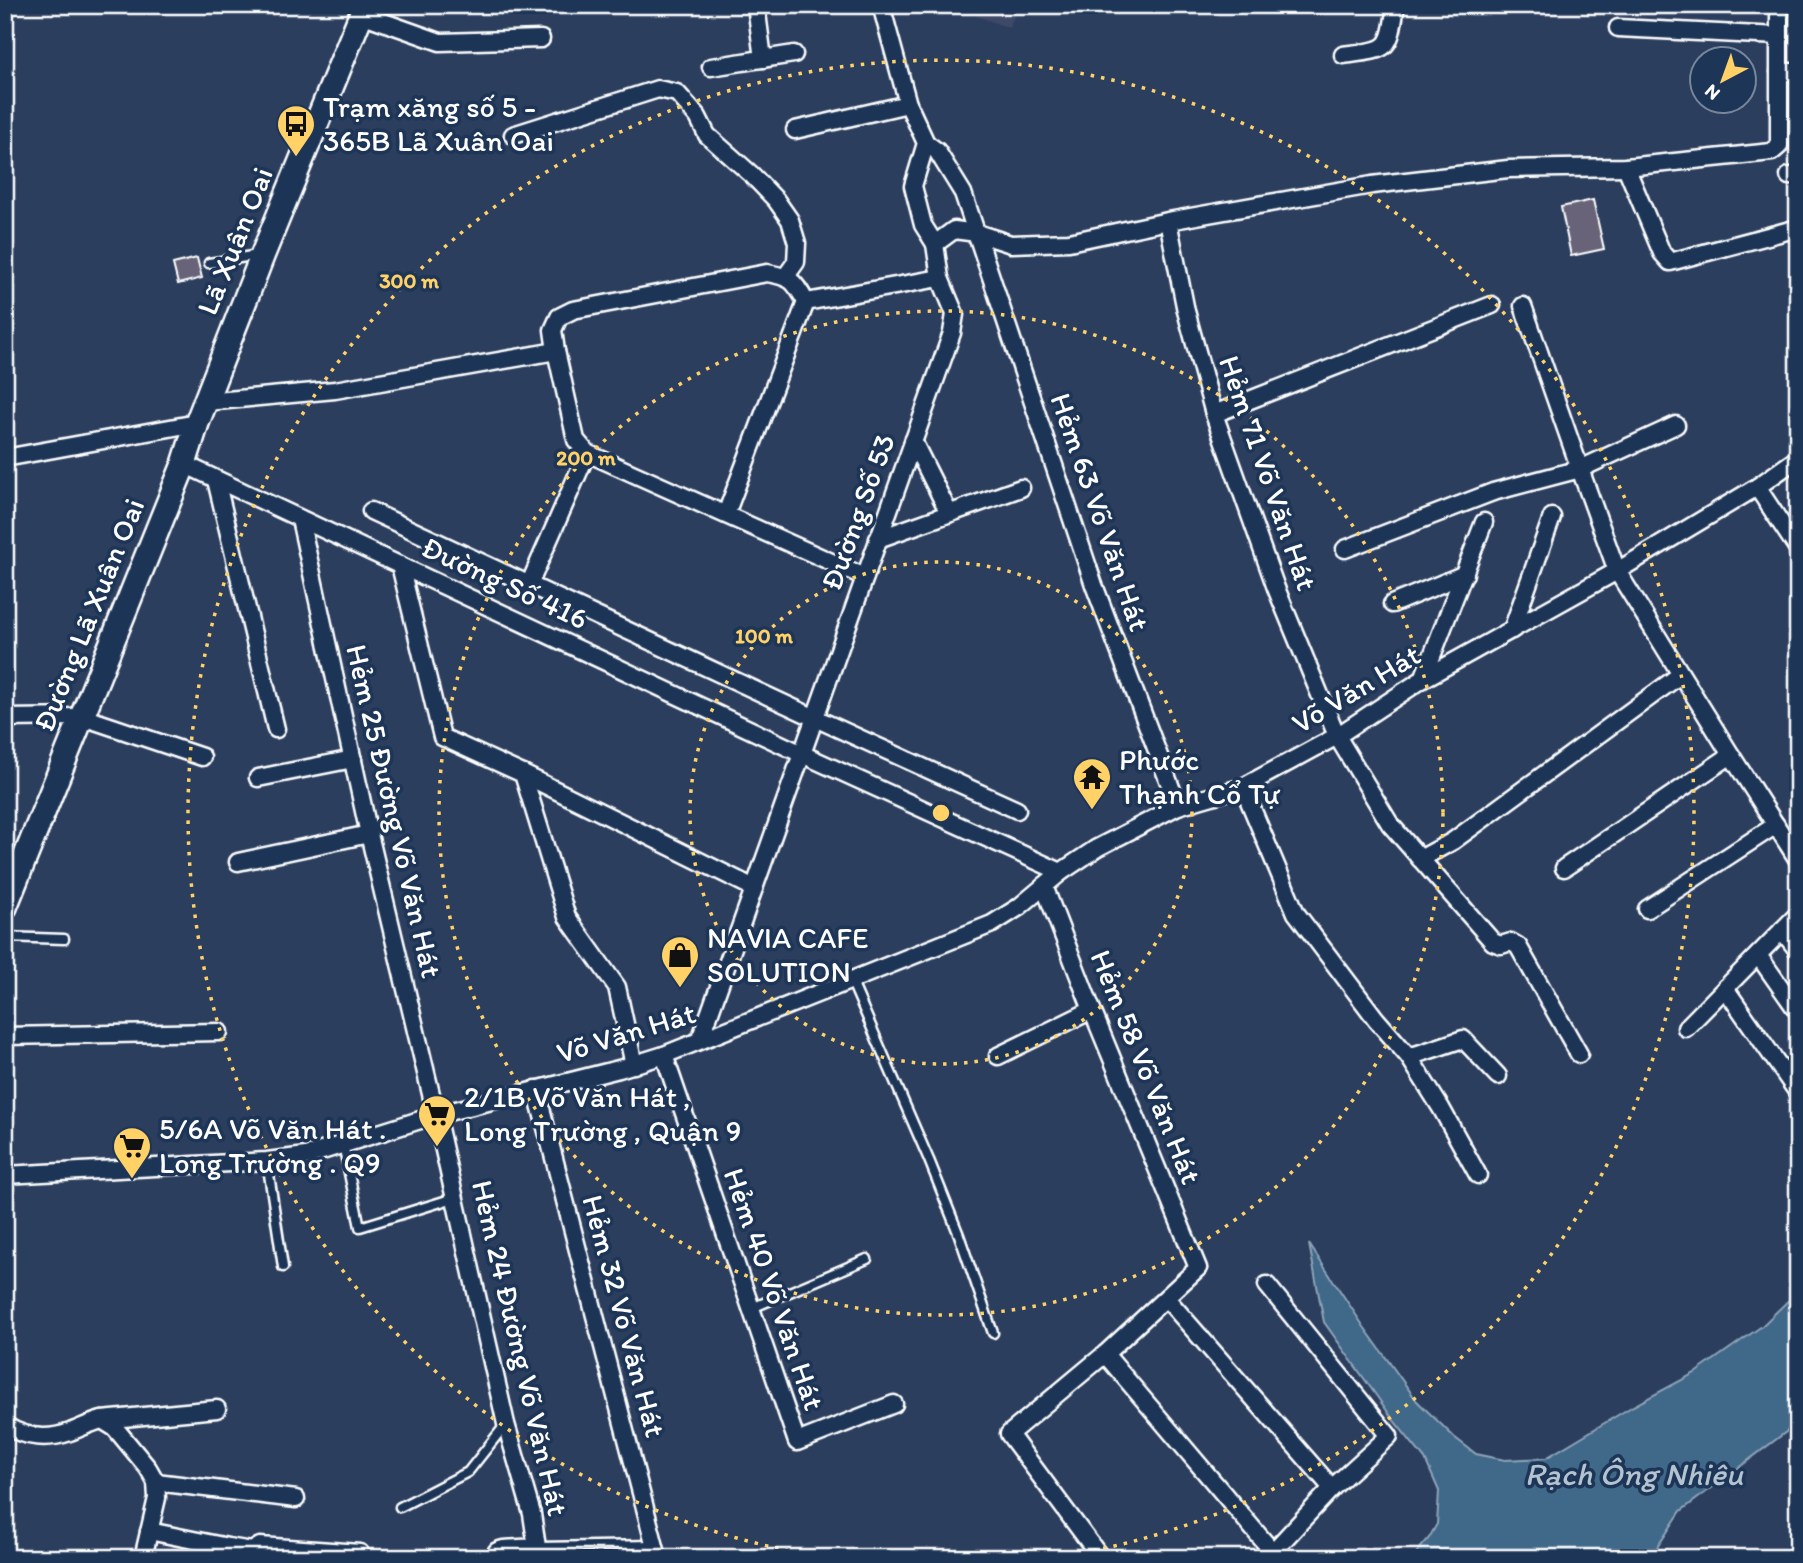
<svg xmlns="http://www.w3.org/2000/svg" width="1803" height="1563" font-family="Itim,sans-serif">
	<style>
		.built { fill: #3e4966 }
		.water { fill: #416889; stroke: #8da4b8; stroke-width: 2 }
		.building { fill: #696479; stroke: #fff; stroke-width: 2 }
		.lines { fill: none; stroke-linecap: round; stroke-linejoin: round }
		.service-casing { stroke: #fff; stroke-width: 13 }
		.minor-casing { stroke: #fff; stroke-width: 21 }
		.secondary-casing { stroke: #fff; stroke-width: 28 }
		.service { stroke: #1d3557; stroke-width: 8 }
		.minor { stroke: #1d3557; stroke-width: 16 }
		.secondary { stroke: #1d3557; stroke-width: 23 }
		.ring { fill: none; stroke: #ffd166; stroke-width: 3.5; stroke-dasharray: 3.5 7 }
		.labels { text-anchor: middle; stroke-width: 7; stroke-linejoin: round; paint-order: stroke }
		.poi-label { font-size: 30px; fill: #fff; stroke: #1d3557; text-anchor: start }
		.street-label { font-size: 30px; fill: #fff; stroke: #1d3557 }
		.water-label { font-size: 32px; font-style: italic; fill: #b3c3d0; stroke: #1d3557 }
		.centre { fill: #ffd166; stroke: #1d3557; stroke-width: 3.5 }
		.ring-label { font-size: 21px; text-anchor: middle; font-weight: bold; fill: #ffd166; stroke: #1d3557; stroke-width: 7; stroke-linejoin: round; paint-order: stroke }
	</style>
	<rect width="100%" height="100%" fill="#2c3e5e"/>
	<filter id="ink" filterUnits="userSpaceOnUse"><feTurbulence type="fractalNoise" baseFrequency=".0143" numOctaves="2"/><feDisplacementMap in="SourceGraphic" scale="14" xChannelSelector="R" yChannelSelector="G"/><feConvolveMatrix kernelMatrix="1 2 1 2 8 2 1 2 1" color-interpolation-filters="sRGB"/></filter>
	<g filter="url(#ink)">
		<path class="built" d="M948 5H1019L1009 28Z"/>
		<path class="water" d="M1309 1244 1364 1327 1417 1401 1454 1437 1476 1454 1505 1460 1546 1458 1633 1406 1695 1373 1762 1326 1798 1291V1423L1681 1511 1654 1552V1558H1412L1429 1538 1437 1524 1439 1491 1425 1459 1395 1422 1324 1322Z"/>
		<g class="building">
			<path d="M1593 200 1604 249 1571 256 1561 207Z"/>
			<path d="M197 258 202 278 178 284 173 264Z"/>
		</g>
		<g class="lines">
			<defs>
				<g id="service">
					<path d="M209 263 258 255"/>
					<path d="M5 937 64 939"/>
					<path d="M851 980 929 1160 959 1235 993 1333"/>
					<path d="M343 1144 360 1227 454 1198"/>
					<path d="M267 1161 283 1267"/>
					<path d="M752 1308 867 1259"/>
					<path d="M400 1507 468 1472 506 1424"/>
					<path d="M537 1547 654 1545"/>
				</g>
				<g id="minor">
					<path d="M756 5 763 59"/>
					<path d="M881 5 908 104 926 143 913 186 923 225 935 244"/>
					<path d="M361 14 440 42 541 39"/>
					<path d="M1618 28 1779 36"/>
					<path d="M1343 55C1390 49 1389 52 1396 5"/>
					<path d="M711 67 794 54"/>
					<path d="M1779 72H1798"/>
					<path d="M795 130 908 104"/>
					<path d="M513 135 658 89 677 93 698 117 707 135 752 175 776 200 790 220 797 243 796 262 786 276"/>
					<path d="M926 143 937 151 963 193 1094 585 1178 806"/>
					<path d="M1626 167 1662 253 1670 262 1798 228"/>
					<path d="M1789 176H1798"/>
					<path d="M1168 221 1186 311 1214 414 1276 588 1337 736 1390 824 1493 942 1501 945 1511 942 1518 946 1579 1054"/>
					<path d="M806 302 940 278"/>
					<path d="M1523 306 1580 469 1676 425"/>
					<path d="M206 402 335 390 556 351"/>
					<path d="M1214 414 1492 305"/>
					<path d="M913 441 949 513"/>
					<path d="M5 458 197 423"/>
					<path d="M184 464 802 754 1061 872"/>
					<path d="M216 480 276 729"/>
					<path d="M1757 487 1798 549"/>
					<path d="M371 511 815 718 1017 810"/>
					<path d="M726 514 806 302C794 280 791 277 767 273L573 310 559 317 553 330 556 351 576 440 587 453 865 577"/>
					<path d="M300 519 369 834 436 1115 506 1424 532 1514 537 1547 503 1549 497 1551 493 1558"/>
					<path d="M878 539 1021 488"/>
					<path d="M1345 549 1493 492 1580 469 1617 571 1731 755 1798 860"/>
					<path d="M400 565 442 737 523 774 567 917 617 987 634 1065"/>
					<path d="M529 585 587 453"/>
					<path d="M1392 604 1465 574"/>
					<path d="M1512 630 1552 517"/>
					<path d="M1423 679 1484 522"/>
					<path d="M5 718 83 717 202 757"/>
					<path d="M523 774 754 888"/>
					<path d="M258 778 353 759"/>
					<path d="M1243 787 1296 913 1376 1019 1409 1057 1463 1039 1498 1076"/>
					<path d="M1420 859 1453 841 1680 675"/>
					<path d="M238 862 369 834"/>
					<path d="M1564 868 1731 755"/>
					<path d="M1044 886 1092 1010 1198 1268 1105 1354 1009 1434 1101 1558"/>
					<path d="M1647 909 1776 825"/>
					<path d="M1782 930 1798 951"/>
					<path d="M1758 955 1798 1012"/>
					<path d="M1725 988 1798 1093"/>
					<path d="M1686 1028 1798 914"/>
					<path d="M5 1036 219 1032"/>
					<path d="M700 1040 952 333 955 314 940 278 935 244 954 230 977 233 1011 244 1069 242 1168 221 1372 185 1508 169 1626 167 1772 152 1779 146V17L1781 5"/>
					<path d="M664 1055 797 1442 894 1404"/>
					<path d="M998 1056 1092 1010"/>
					<path d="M1409 1057 1441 1108 1478 1175"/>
					<path d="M536 1089 658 1558"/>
					<path d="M5 1175 267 1161 306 1156 436 1115 619 1069 664 1055 992 924 1019 907 1061 872 1097 848 1178 806 1243 787 1337 736 1423 679 1617 571 1757 487 1798 458"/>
					<path d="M1267 1285 1389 1436 1332 1488 1267 1558"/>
					<path d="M1166 1298 1332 1488"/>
					<path d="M1105 1354 1272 1551"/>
					<path d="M102 1420 217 1409"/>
					<path d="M5 1425C25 1438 48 1440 70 1432 81 1428 90 1423 102 1420L115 1428 148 1468 156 1482 157 1498 143 1558"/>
					<path d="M156 1482 296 1499"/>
					<path d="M149 1531 228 1547 252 1551 260 1546 360 1553"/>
				</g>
				<path id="secondary" d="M5 907 184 464 197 423 263 254 365 5"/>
			</defs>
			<use href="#service" class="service-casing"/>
			<use href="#minor" class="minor-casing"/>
			<use href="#secondary" class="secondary-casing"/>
			<use href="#service" class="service"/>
			<use href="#minor" class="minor"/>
			<use href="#secondary" class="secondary"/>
		</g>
	</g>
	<g class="ring">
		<circle cx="941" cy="813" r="251"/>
		<circle cx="941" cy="813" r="502"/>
		<path d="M830 1558A753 753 0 1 1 1052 1558"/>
	</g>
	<defs>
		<symbol id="bus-pin" viewBox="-11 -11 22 30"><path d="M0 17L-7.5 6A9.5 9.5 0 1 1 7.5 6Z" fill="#ffd166" stroke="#1d3557"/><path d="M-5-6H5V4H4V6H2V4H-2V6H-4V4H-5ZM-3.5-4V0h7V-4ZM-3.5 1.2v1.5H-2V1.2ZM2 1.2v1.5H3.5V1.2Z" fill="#111"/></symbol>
		<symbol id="temple-pin" viewBox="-11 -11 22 30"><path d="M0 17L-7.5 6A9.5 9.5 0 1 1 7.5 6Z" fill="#ffd166" stroke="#1d3557"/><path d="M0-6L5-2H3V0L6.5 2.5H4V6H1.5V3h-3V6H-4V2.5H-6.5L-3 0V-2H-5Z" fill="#111"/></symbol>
		<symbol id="shop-pin" viewBox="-11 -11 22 30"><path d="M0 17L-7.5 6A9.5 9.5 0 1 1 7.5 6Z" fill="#ffd166" stroke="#1d3557"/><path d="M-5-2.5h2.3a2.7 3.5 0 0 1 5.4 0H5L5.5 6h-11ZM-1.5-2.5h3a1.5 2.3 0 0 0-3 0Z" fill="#111"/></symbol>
		<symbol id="supermarket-pin" viewBox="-11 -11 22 30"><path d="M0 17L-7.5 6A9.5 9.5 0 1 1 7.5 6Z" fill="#ffd166" stroke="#1d3557"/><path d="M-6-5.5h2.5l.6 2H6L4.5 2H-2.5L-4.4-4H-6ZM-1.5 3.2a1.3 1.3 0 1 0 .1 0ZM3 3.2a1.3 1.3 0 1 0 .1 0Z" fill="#111"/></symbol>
	</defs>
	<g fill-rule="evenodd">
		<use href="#bus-pin" x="274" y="102" width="44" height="60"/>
		<use href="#temple-pin" x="1070" y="755" width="44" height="60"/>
		<use href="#shop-pin" x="658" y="933" width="44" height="60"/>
		<use href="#supermarket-pin" x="415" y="1092" width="44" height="60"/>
		<use href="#supermarket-pin" x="110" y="1124" width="44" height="60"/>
	</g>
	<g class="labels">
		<g class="poi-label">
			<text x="323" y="117">Trạm xăng số 5 -<tspan x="323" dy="34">365B Lã Xuân Oai</tspan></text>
			<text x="1119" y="770">Phước<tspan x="1119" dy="34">Thạnh Cổ Tự</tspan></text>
			<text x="707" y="948">NAVIA CAFE<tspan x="707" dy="34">SOLUTION</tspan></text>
			<text x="464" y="1107">2/1B Võ Văn Hát ,<tspan x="464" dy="34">Long Trường , Quận 9</tspan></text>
			<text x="159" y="1139">5/6A Võ Văn Hát .<tspan x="159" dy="34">Long Trường . Q9</tspan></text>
		</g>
		<g class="street-label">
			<text transform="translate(235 241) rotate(-68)" y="10">Lã Xuân Oai</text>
			<text transform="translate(1268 473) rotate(71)" y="10">Hẻm 71 Võ Văn Hát</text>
			<text transform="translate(858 512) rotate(-70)" y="10">Đường Số 53</text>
			<text transform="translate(1100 512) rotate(71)" y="10">Hẻm 63 Võ Văn Hát</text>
			<text transform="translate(505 583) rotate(25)" y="10">Đường Số 416</text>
			<text transform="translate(89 615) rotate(-68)" y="10">Đường Lã Xuân Oai</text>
			<text transform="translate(1356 689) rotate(-31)" y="10">Võ Văn Hát</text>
			<text transform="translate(394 811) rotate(77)" y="10">Hẻm 25 Đường Võ Văn Hát</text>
			<text transform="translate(626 1033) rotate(-17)" y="10">Võ Văn Hát</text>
			<text transform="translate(1146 1067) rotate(68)" y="10">Hẻm 58 Võ Văn Hát</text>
			<text transform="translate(774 1289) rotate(71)" y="10">Hẻm 40 Võ Văn Hát</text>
			<text transform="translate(624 1316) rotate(75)" y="10">Hẻm 32 Võ Văn Hát</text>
			<text transform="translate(520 1348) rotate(77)" y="10">Hẻm 24 Đường Võ Văn Hát</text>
		</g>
		<g class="water-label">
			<text x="1634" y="1485">Rạch Ông Nhiêu</text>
		</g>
	</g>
	<circle cx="941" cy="813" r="10" class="centre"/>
	<g class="ring-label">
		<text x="409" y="288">300 m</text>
		<text x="586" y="465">200 m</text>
		<text x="764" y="643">100 m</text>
	</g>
	<rect width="1803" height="1563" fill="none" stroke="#1d3557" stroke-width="28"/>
	<rect x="14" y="14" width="1775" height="1535" fill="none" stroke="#fff" stroke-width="2.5" filter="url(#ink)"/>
	<g transform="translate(1723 80) rotate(221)"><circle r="33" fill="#1d3557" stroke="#77869a" stroke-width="2"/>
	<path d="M0-5L12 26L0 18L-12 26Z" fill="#ffd166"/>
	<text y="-10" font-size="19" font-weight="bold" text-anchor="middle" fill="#ffffff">N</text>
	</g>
</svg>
